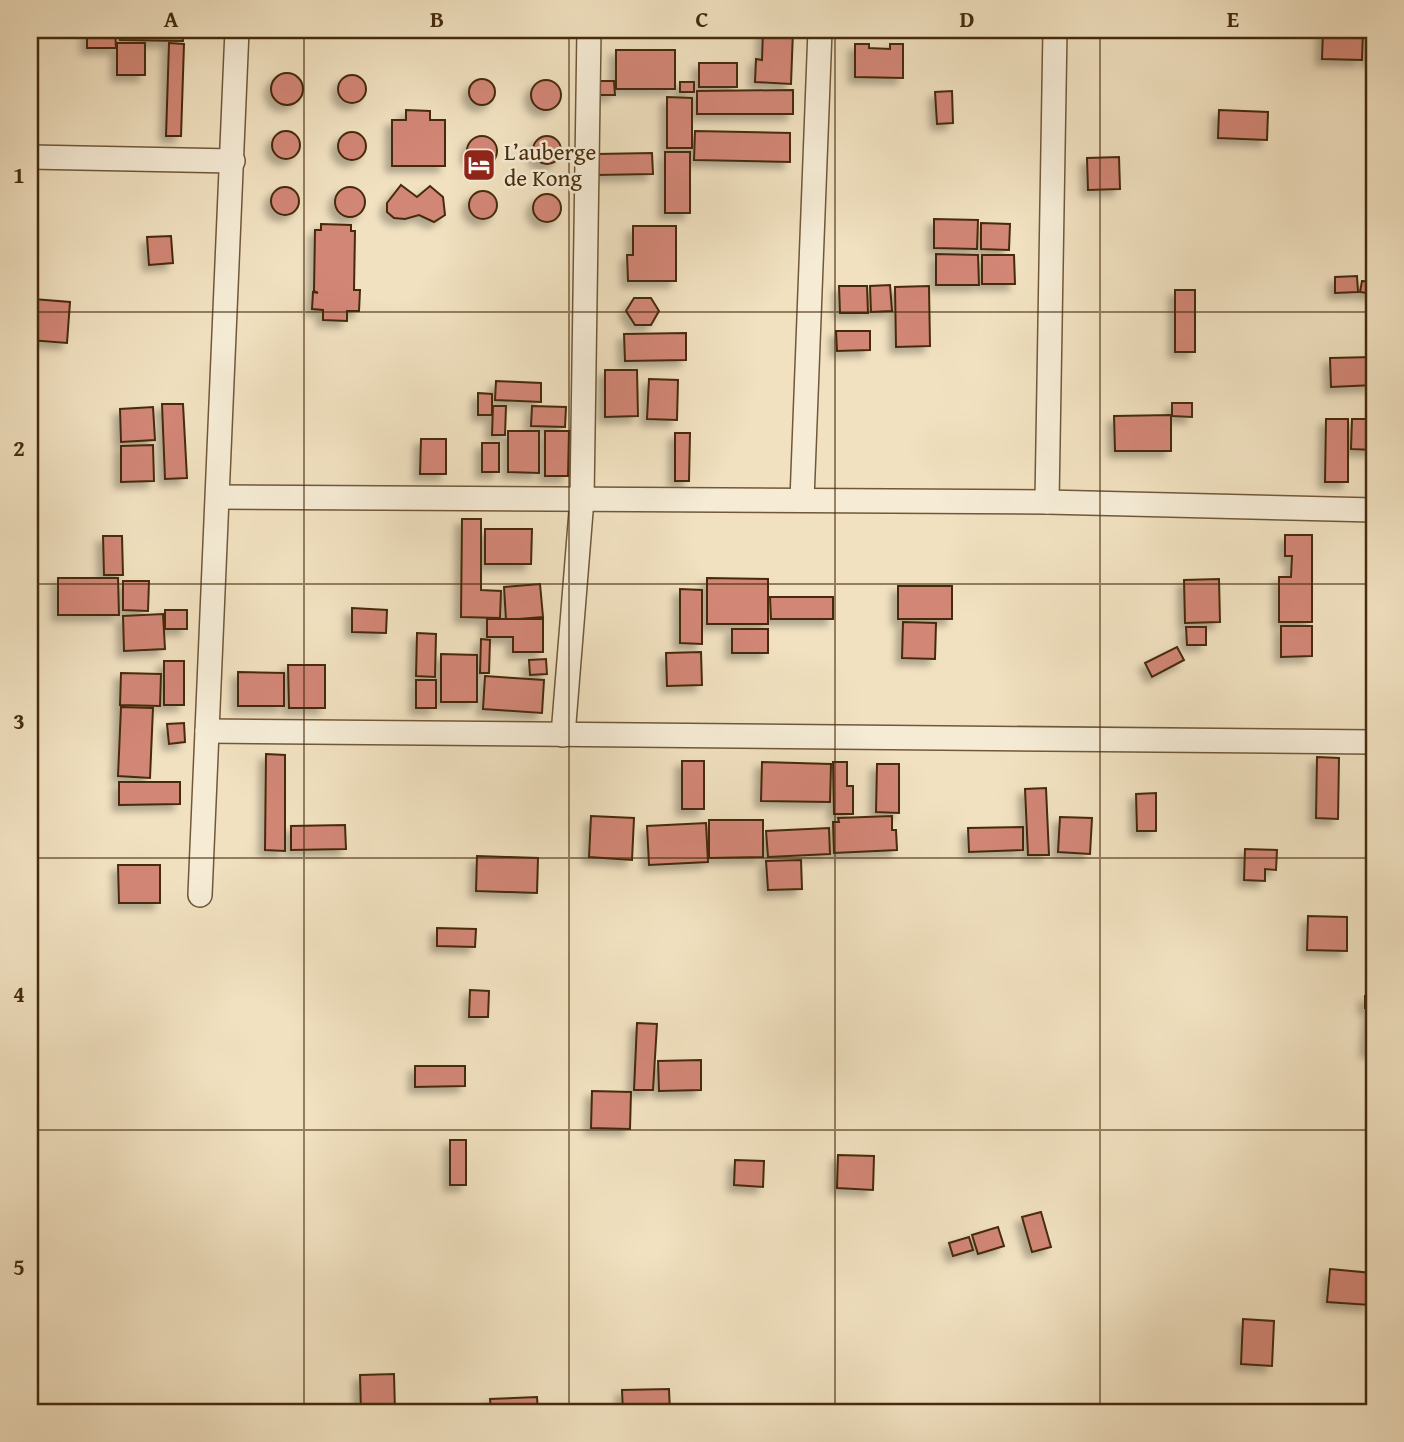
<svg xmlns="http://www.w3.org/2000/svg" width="1404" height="1442" font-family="'Gentium Book Plus',serif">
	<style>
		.building { fill: #d28676; stroke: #452b0b; stroke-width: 2; filter: url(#shadow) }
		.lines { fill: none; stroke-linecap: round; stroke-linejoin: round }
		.minor-casing { stroke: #705838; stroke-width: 26 }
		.minor { stroke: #f6ecd6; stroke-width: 23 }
		.grid { fill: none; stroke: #452b0b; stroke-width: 2; stroke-opacity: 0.55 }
		.labels { text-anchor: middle; stroke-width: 5; stroke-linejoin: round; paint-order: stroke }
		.poi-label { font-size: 23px; fill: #452b0b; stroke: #f6ecd6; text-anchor: start }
		.neatline { fill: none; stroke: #452b0b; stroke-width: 2.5 }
		.grid-label { font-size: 23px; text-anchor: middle; font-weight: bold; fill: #452b0b }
	</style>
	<defs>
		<filter id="shadow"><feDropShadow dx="-6" dy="6" stdDeviation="3.5" flood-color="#0004"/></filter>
	</defs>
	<rect width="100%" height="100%" fill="#f1e1c0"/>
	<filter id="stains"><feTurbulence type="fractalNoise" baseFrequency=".00286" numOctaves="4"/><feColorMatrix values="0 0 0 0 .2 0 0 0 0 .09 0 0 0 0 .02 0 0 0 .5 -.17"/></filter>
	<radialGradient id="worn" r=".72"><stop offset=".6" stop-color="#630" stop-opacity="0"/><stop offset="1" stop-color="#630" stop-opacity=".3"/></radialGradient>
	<g class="building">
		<path d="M87 30H115L116 48H87Z"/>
		<path d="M120 30H182L183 41 120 40Z"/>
		<path d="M763 30H793L791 84 755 82 756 59 762 60Z"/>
		<path d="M1323 30H1363L1362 60 1322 59Z"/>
		<path d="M1368 30H1374V60H1367Z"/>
		<rect x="117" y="43" width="28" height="32"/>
		<path d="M169 43 184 44 181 136H166Z"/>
		<path d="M855 44H869V48L890 49V44H903V78L855 77Z"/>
		<rect x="616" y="50" width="59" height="39"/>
		<rect x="699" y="63" width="38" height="24"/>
		<circle cx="287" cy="89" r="16"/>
		<circle cx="352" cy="89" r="14"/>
		<circle cx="482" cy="92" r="13"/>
		<circle cx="546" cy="95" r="15"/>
		<path d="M597 81H614L615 95H597Z"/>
		<rect x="680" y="82" width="14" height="10"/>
		<path d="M793 90V114H697V91Z"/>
		<path d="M952 91 953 123 937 124 935 92Z"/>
		<path d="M667 97 692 98V148H667Z"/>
		<path d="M406 110 430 111V120H445V166H392V120H406Z"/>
		<path d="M1219 110 1268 112 1267 140 1218 138Z"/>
		<circle cx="286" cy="145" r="14"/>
		<path d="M695 131 790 133V162L694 160Z"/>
		<circle cx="352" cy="146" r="14"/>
		<circle cx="482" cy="151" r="15"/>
		<circle cx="547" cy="150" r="14"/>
		<rect x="665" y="152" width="25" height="61"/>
		<path d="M652 153 653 174 597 175V154Z"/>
		<path d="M1119 157 1120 189 1088 190 1087 158Z"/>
		<path d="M401 185 417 197 430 186 443 197 445 215 434 222 419 215 405 219 394 218 387 212V203Z"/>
		<circle cx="285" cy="201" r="14"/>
		<circle cx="350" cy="202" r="15"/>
		<circle cx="483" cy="205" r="14"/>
		<circle cx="547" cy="208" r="14"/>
		<path d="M934 219 978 220 977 249 934 248Z"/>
		<path d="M981 223 1010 224 1009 250 981 249Z"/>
		<path d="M321 224 351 225V231H355L354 290H360L359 311H347V321L323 320V310L312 309 313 292 318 293 314 291 315 230H321Z"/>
		<path d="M633 226H676V281H628L627 255H633Z"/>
		<path d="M171 236 173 263 149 265 147 237Z"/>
		<path d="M936 254 978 255 979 285H936Z"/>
		<path d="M982 255H1014L1015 284H982Z"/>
		<path d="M1357 276 1358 292 1335 293V277Z"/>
		<path d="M1362 281 1374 282V294L1360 292Z"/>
		<path d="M890 285 892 311 871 312 870 286Z"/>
		<path d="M839 286H867L868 313H840Z"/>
		<path d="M929 286 930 346 896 347 895 287Z"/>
		<rect x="1175" y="290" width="20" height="62"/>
		<path d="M634 298H651L659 311 651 325H635L626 311Z"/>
		<path d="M33 299 70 302 67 343 30 340Z"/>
		<path d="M836 331H870V350L837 351Z"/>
		<path d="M686 333V360L625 361 624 334Z"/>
		<path d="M1373 357 1374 385 1331 387 1330 358Z"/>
		<path d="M605 370H637L638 416 605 417Z"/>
		<path d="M649 379 678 380 677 420 647 419Z"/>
		<path d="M496 381 541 383V402L495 400Z"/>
		<path d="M478 393 492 394V415H478Z"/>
		<path d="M1172 403H1192V417L1172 416Z"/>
		<path d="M162 404H183L187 478 165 479Z"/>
		<path d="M493 406H506L505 435H492Z"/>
		<path d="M532 406 566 407 565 427 531 426Z"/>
		<path d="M153 407 155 440 121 442 120 409Z"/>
		<path d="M1171 415V451H1115L1114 416Z"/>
		<path d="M1326 419H1348V482H1325Z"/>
		<path d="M1352 419H1374V450L1351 449Z"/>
		<path d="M508 431H539V473L508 472Z"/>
		<path d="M545 431H569L568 476H545Z"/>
		<path d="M675 433H690L689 481H675Z"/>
		<path d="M421 439H446V474H420Z"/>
		<rect x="482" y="443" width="17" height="29"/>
		<path d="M153 445 154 481 121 482V446Z"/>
		<path d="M462 519H481V590L501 591 500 618 461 617Z"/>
		<path d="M485 529H532L531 564H485Z"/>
		<path d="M1285 535H1312V622H1279V577H1291L1292 556H1285Z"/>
		<path d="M103 536H122L123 575H104Z"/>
		<path d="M58 578H118L119 615H58Z"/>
		<path d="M707 578 768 579V624H707Z"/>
		<path d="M1219 579 1220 622 1185 623 1184 580Z"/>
		<path d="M123 581H149L148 611 123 610Z"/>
		<path d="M540 584 543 617 506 620 504 587Z"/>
		<rect x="898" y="586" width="54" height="33"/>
		<path d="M680 589 702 590V644L680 643Z"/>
		<path d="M770 597H833V619H771Z"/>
		<path d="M352 608 387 610 386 633 352 632Z"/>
		<rect x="165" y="610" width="22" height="19"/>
		<path d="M163 614 165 649 124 651 123 616Z"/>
		<path d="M487 619H543V652H513V637H487Z"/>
		<path d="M903 622 936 623 935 659 902 658Z"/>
		<path d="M1281 626H1312V656L1281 657Z"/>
		<path d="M1186 627H1206V645H1187Z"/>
		<rect x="732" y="629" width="36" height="24"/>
		<path d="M417 633 436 634 435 677 416 676Z"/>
		<path d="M481 639 490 640 489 673H480Z"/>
		<path d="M1177 647 1184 660 1152 677 1145 663Z"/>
		<path d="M701 652 702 685 667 686 666 653Z"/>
		<path d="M441 654 477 655V702H441Z"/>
		<path d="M546 659 547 674 530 675 529 660Z"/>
		<rect x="164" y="661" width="20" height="44"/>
		<path d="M288 665H325V708H289Z"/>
		<path d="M238 672 284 673V706H238Z"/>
		<path d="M121 673 161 674 160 706 120 705Z"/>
		<path d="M485 676 544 680 542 713 483 709Z"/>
		<rect x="416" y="680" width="20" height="28"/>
		<path d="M121 707 153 708 150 778 118 776Z"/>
		<path d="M184 723 185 742 169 744 167 724Z"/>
		<path d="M266 754 285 755V851L265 850Z"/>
		<path d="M1317 757 1339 758 1338 819 1316 818Z"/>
		<rect x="682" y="761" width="22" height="48"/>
		<path d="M762 762 831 764 830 802 761 801Z"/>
		<path d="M833 762H847V786H853V814H834Z"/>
		<path d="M877 764H899V813L876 812Z"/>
		<path d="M119 782H180V804L119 805Z"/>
		<path d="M1046 788 1049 855H1028L1025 789Z"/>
		<path d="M1156 793V831H1137L1136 794Z"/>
		<path d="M591 816 634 818 632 860 589 857Z"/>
		<path d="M892 816V830H896L897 850 834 853 833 822H839L838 818Z"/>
		<path d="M1060 817 1092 818 1090 854 1058 852Z"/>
		<path d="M709 820H763V857L709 858Z"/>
		<path d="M706 823 708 862 649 865 647 826Z"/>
		<path d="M345 825 346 849 291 850V826Z"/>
		<path d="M1023 827V850L969 852 968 828Z"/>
		<path d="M829 828 830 854 768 857 766 831Z"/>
		<path d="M1245 849 1277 850 1276 870 1265 869V881L1244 880Z"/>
		<path d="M477 856 538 858 537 893 476 891Z"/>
		<path d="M801 860 802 889 768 890 766 861Z"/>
		<path d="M118 865H160V903H119Z"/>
		<path d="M1308 916 1347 917V951L1307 950Z"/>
		<path d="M437 928 476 929 475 947 437 946Z"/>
		<path d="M470 990 489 991 488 1017H469Z"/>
		<path d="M1365 996 1374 997V1008H1365Z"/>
		<path d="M1370 1011 1374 1012V1052L1366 1051Z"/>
		<path d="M637 1023 657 1024 653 1090H634Z"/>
		<path d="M701 1060V1090L659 1091 658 1061Z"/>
		<path d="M415 1066H465V1086L415 1087Z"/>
		<path d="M592 1091 631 1092 630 1129 591 1128Z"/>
		<rect x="450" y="1140" width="16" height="45"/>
		<path d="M838 1155 874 1156 873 1190 837 1188Z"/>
		<path d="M735 1160 764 1161 763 1187 734 1185Z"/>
		<path d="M1041 1212 1051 1247 1032 1252 1022 1217Z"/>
		<path d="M998 1227 1004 1246 978 1254 972 1235Z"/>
		<path d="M969 1237 973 1250 953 1256 949 1243Z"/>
		<path d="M1330 1269 1372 1273 1370 1305 1327 1302Z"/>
		<path d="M1243 1319 1274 1321 1272 1366 1241 1364Z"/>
		<path d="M394 1374 395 1412H361L360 1375Z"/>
		<path d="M669 1389 670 1412H623L622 1390Z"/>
		<path d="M537 1397 538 1412H491L490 1399Z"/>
	</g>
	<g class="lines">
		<defs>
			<g id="minor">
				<path d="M30 157 233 161"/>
				<path d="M218 497 1047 502 1374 510"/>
				<path d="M802 500 820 30"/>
				<path d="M1047 502 1055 30"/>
				<path d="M207 731 1374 742"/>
				<path d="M563 735 582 499 589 30"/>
				<path d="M200 895 237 30"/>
			</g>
		</defs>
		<use href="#minor" class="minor-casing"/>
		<use href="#minor" class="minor"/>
	</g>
	<path class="grid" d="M304 30V1412M569 30V1412M835 30V1412M1100 30V1412M30 312H1374M30 584H1374M30 858H1374M30 1130H1374"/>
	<defs>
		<symbol id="hotel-square" viewBox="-11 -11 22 22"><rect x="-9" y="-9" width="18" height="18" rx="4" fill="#8f2418" stroke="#f6ecd6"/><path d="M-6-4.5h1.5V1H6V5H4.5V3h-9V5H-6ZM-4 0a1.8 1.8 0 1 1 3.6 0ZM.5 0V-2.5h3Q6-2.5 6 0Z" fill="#fff"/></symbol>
	</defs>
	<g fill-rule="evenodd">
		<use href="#hotel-square" x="460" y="146" width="38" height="38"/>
	</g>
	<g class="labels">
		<g class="poi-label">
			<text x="504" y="160">L’auberge<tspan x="504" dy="26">de Kong</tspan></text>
		</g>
	</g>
	<rect width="1404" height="1442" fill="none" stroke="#f1e1c0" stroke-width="77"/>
	<rect x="38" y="38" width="1328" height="1366" class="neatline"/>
	<g class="grid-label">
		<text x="171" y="27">A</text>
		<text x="437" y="27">B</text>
		<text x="702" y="27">C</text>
		<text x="967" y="27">D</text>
		<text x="1233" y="27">E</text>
		<text x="19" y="183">1</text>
		<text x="19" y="456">2</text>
		<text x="19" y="729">3</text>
		<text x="19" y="1002">4</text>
		<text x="19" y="1275">5</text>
	</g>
	<rect width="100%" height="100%" filter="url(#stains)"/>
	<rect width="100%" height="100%" fill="url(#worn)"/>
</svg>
